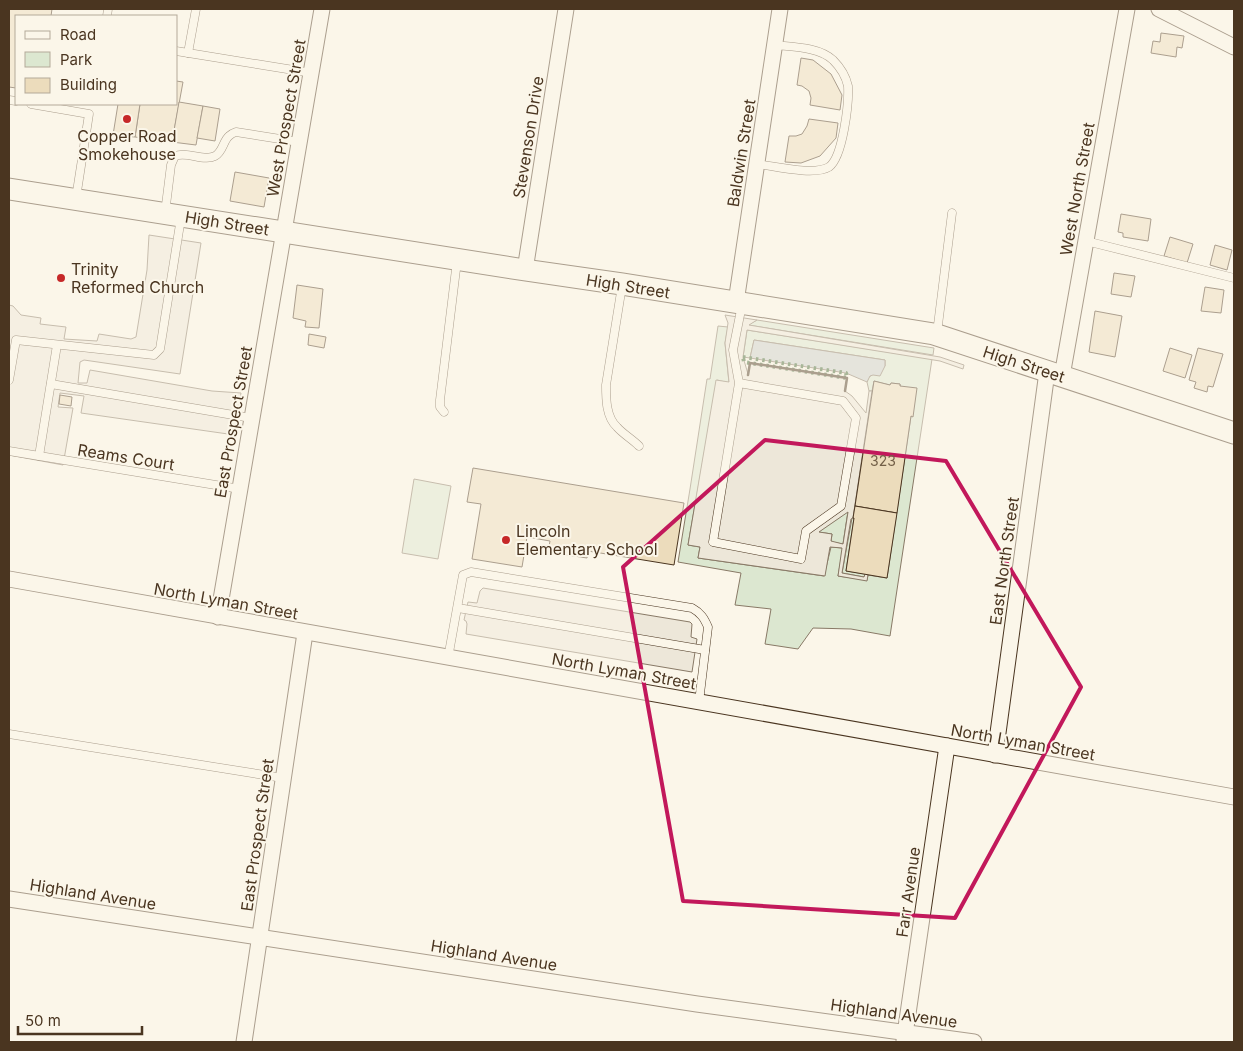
<svg xmlns="http://www.w3.org/2000/svg" width="1243" height="1051" font-family="Inter,sans-serif">
	<style>
		.green { fill: #dce7d0; stroke: #887966 }
		.parking { fill: #ede7d9; stroke: #887966; fill-rule: evenodd }
		.water { fill: #c9cecd; stroke: #887966 }
		.building { fill: #ecdcbc; stroke: #4a3520 }
		.lines { fill: none; stroke-linecap: round; stroke-linejoin: round }
		.lane-casing { stroke: #4a3520; stroke-width: 9 }
		.street-casing { stroke: #4a3520; stroke-width: 17 }
		.secondary-casing { stroke: #4a3520; stroke-width: 23 }
		.lane { stroke: #fbf6e9; stroke-width: 8 }
		.street { stroke: #fbf6e9; stroke-width: 15 }
		.secondary { stroke: #fbf6e9; stroke-width: 21 }
		.hedge { stroke: #436837; stroke-width: 4; stroke-dasharray: 2.5 4; stroke-linecap: butt }
		.wall { stroke: #4a3520; stroke-width: 2.5 }
		.marked { fill: none; stroke: #c2185b; stroke-width: 4; stroke-linejoin: round }
		.poi-dot { fill: #c62828; stroke: #fbf6e9; stroke-width: 2 }
		.labels { text-anchor: middle; stroke-width: 4; stroke-linejoin: round; paint-order: stroke }
		.number-label { font-size: 14px; fill: #725f47 }
		.street-label { font-size: 16px; fill: #4a3520; stroke: #fbf6e9 }
		.poi-label { font-size: 16px; fill: #4a3520; stroke: #fbf6e9; text-anchor: start }
	</style>
	<rect width="100%" height="100%" fill="#fbf6e9"/>
	<g class="green">
		<path d="M757 320 934 348 933 355 748 325Z"/>
		<path d="M718 326 728 327 725 343 729 383 717 380 688 545 700 547 698 558 824 576 831 547 843 548 838 576 867 580 868 575 887 578 911 416 912 417 900 384 891 383 890 385 874 381 872 391H869L867 382 869 377 885 366V360L754 340 750 358 743 357 747 330 932 359 890 636 851 629 813 628 798 649 765 644 771 609 735 605 741 573 678 562 690 489 707 379H710Z"/>
		<path d="M414 479 451 486 438 559 402 553Z"/>
		<path d="M848 511 843 544 831 542 832 534 818 532Z"/>
		<path d="M852 518H854L846 571 865 574 864 577 842 573Z"/>
	</g>
	<g class="parking">
		<path d="M149 235 201 243 180 374 84 360 80 362 78 383H87L90 370 212 391 241 393 235 435 81 413 84 396 60 393 58 407 73 408 63 465 9 455V305L13 306 21 315 41 318 40 324 66 327 64 339 97 341 99 334 131 339 136 337 147 270Z"/>
		<path d="M725 315 757 320 749 325 940 357 964 365 963 369 940 361 747 330 743 357 748 374 750 363 847 378 845 391 852 396 866 413 869 391H872L853 518 851 519 842 573 864 577 865 574 868 575 867 581 838 576 842 548 830 547 825 576 698 558 700 547 688 545 716 380 729 382 725 343 728 323ZM848 512 843 544 831 541 832 534 819 532Z"/>
		<path d="M483 588 690 622 692 624 691 637 697 639 692 672 466 634 467 624 466 621 464 620 468 602 477 603 480 591Z"/>
	</g>
	<path class="water" d="M754 340 885 360V366L880 376 873 375 870 376 867 382 846 373 750 358Z"/>
	<g class="building">
		<path d="M9 9H52L51 16H16V88L9 87Z"/>
		<path d="M1161 33 1184 36 1182 48 1177 47 1176 57 1151 53 1153 41 1160 42Z"/>
		<path d="M801 58 813 60 831 74 842 95 840 110 810 105 811 98 809 91 802 86 797 85Z"/>
		<path d="M176 81 183 82 172 142 135 137 140 104H176Z"/>
		<path d="M179 102 203 106 196 145 172 142Z"/>
		<path d="M118 104H140L135 137 113 135Z"/>
		<path d="M203 106 220 109 215 141 197 138Z"/>
		<path d="M809 119 838 123 836 138 820 156 801 163 785 162 789 136H796L802 134 807 126Z"/>
		<path d="M235 172 269 178 264 207 230 201Z"/>
		<path d="M1121 214 1151 219 1148 241 1123 237V233L1118 232Z"/>
		<path d="M1170 237 1193 244 1187 263 1164 256Z"/>
		<path d="M1215 245 1232 250 1227 270 1210 265Z"/>
		<path d="M1114 273 1135 276 1131 297 1111 294Z"/>
		<path d="M297 285 323 289 319 328 305 327 306 321 293 318Z"/>
		<path d="M1205 287 1224 290 1221 313 1201 311Z"/>
		<path d="M1095 311 1122 316 1115 357 1089 352Z"/>
		<path d="M309 334 326 337 324 348 308 345Z"/>
		<path d="M1170 348 1192 355 1185 378 1163 371Z"/>
		<path d="M1198 348 1223 354 1213 387 1208 386 1207 392 1194 388 1196 382 1189 380Z"/>
		<path d="M874 381 890 385 891 383 900 384V386L917 388 913 417 911 416 897 513 855 506Z"/>
		<path d="M60 395 72 397 71 406 59 404Z"/>
		<path d="M473 468 684 503 674 565 588 551 587 558 548 552 550 541 527 537 522 567 472 559 481 504 467 502Z"/>
		<path d="M855 506 897 513 887 578 846 571 854 518H853Z"/>
	</g>
	<g class="lines">
		<defs>
			<g id="lane">
				<path d="M107 16 108 9"/>
				<path d="M176 51 312 73"/>
				<path d="M188 53 196 9"/>
				<path d="M9 100 16 101"/>
				<path d="M31 104 89 114 76 198"/>
				<path d="M757 164C774 166 814 176 829 167 843 157 849 103 848 86 846 77 840 67 833 60 819 47 793 47 775 45"/>
				<path d="M165 213 171 165 175 156C187 151 204 162 215 156 223 152 223 141 229 136 231 134 233 133 236 132L299 142"/>
				<path d="M1086 241 1234 278"/>
				<path d="M622 286 606 385C606 399 606 417 617 427 623 434 632 439 639 446"/>
				<path d="M937 333 952 213"/>
				<path d="M9 380 16 340 154 355 160 349 181 218"/>
				<path d="M739 383 843 401 856 418 841 506 806 531 801 559 713 542 739 383 733 350 742 305"/>
				<path d="M51 384 251 418"/>
				<path d="M444 412 440 407V400L457 261"/>
				<path d="M9 451 240 489"/>
				<path d="M39 456 57 345"/>
				<path d="M458 608 705 650"/>
				<path d="M448 658 463 575 471 572 692 608C701 613 704 618 708 627L699 702"/>
				<path d="M9 734 283 778"/>
			</g>
			<g id="street">
				<path d="M1159 9 1234 47"/>
				<path d="M525 270 566 9"/>
				<path d="M736 302 780 9"/>
				<path d="M1062 376 1127 9"/>
				<path d="M9 579 1234 797"/>
				<path d="M218 617 322 9"/>
				<path d="M995 755 1047 372"/>
				<path d="M9 899 697 1004 974 1042"/>
				<path d="M904 1041 947 746"/>
				<path d="M244 1042 305 633"/>
			</g>
			<path id="secondary" d="M9 189 525 270 622 284 934 334 1234 433"/>
		</defs>
		<use href="#lane" class="lane-casing"/>
		<use href="#street" class="street-casing"/>
		<use href="#secondary" class="secondary-casing"/>
		<use href="#lane" class="lane"/>
		<use href="#street" class="street"/>
		<use href="#secondary" class="secondary"/>
		<path class="hedge" d="M743 357 846 373 847 378 750 363 744 362Z"/>
		<path class="wall" d="M748 375 750 363 847 378 845 391"/>
	</g>
	<path d="M0 0H1243V1051H0ZM765 440 946 461 1081 687 955 918 683 901 623 567Z" fill="#fbf6e9" fill-opacity=".55" fill-rule="evenodd"/>
	<path class="marked" d="M765 440 946 461 1081 687 955 918 683 901 623 567Z"/>
	<g class="poi-dot">
		<circle cx="127" cy="119" r="5"/>
		<circle cx="61" cy="278" r="5"/>
		<circle cx="506" cy="540" r="5"/>
	</g>
	<g class="labels">
		<g class="number-label">
			<text x="883" y="466">323</text>
		</g>
		<g class="street-label">
			<text transform="translate(286 118) rotate(-80)" y="6">West Prospect Street</text>
			<text transform="translate(528 137) rotate(-81)" y="6">Stevenson Drive</text>
			<text transform="translate(741 153) rotate(-81)" y="6">Baldwin Street</text>
			<text transform="translate(1077 189) rotate(-80)" y="6">West North Street</text>
			<text transform="translate(227 223) rotate(9)" y="6">High Street</text>
			<text transform="translate(628 286) rotate(9)" y="6">High Street</text>
			<text transform="translate(1024 364) rotate(18)" y="6">High Street</text>
			<text transform="translate(233 422) rotate(-80)" y="6">East Prospect Street</text>
			<text transform="translate(126 457) rotate(9)" y="6">Reams Court</text>
			<text transform="translate(1004 561) rotate(-82)" y="6">East North Street</text>
			<text transform="translate(226 601) rotate(10)" y="6">North Lyman Street</text>
			<text transform="translate(624 671) rotate(10)" y="6">North Lyman Street</text>
			<text transform="translate(1023 742) rotate(10)" y="6">North Lyman Street</text>
			<text transform="translate(257 835) rotate(-82)" y="6">East Prospect Street</text>
			<text transform="translate(908 892) rotate(-82)" y="6">Farr Avenue</text>
			<text transform="translate(93 894) rotate(9)" y="6">Highland Avenue</text>
			<text transform="translate(494 955) rotate(9)" y="6">Highland Avenue</text>
			<text transform="translate(894 1013) rotate(8)" y="6">Highland Avenue</text>
		</g>
		<g class="poi-label">
			<text x="127" y="142" text-anchor="middle">Copper Road<tspan x="127" dy="18">Smokehouse</tspan></text>
			<text x="71" y="275">Trinity<tspan x="71" dy="18">Reformed Church</tspan></text>
			<text x="516" y="537">Lincoln<tspan x="516" dy="18">Elementary School</tspan></text>
		</g>
	</g>
	<rect width="1243" height="1051" fill="none" stroke="#4a3520" stroke-width="20"/>
	<rect x="15" y="15" width="162" height="90" fill="#fbf6e9" stroke="#b4a999"/>
	<rect x="25" y="31" width="25" height="8" fill="#fbf6e9" stroke="#b4a999"/>
	<text x="60" y="40" font-size="15" fill="#4a3520">Road</text>
	<rect x="25" y="52" width="25" height="15" fill="#dce7d0" stroke="#b4a999"/>
	<text x="60" y="65" font-size="15" fill="#4a3520">Park</text>
	<rect x="25" y="78" width="25" height="15" fill="#ecdcbc" stroke="#b4a999"/>
	<text x="60" y="90" font-size="15" fill="#4a3520">Building</text>
	<path d="M18 1026v8h124v-8" fill="none" stroke="#4a3520" stroke-width="2.5"/>
	<text x="25" y="1026" font-size="15" fill="#4a3520" stroke="#fbf6e9" stroke-width="4" paint-order="stroke">50 m</text>
</svg>
